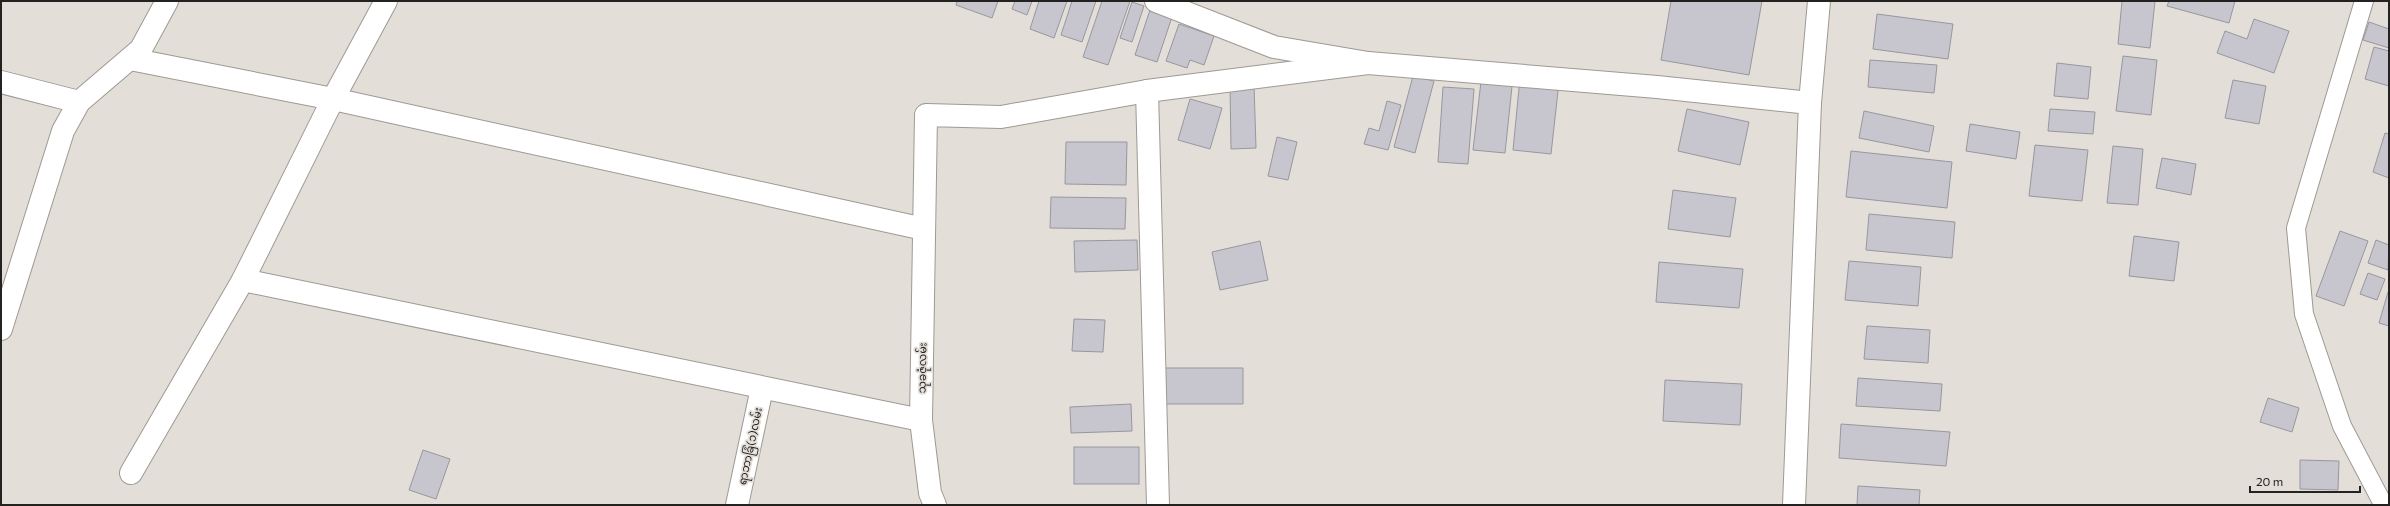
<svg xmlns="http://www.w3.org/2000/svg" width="2390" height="506" font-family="Commissioner,'Noto Sans Myanmar',sans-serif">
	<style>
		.building { fill: #c7c6ce; stroke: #98979e }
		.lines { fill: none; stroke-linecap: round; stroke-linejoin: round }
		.service-casing { stroke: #9e9993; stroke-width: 20 }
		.minor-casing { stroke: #9e9993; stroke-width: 24 }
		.service { stroke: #fff; stroke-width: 18 }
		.minor { stroke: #fff; stroke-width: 22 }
		.labels { text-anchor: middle; stroke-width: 3.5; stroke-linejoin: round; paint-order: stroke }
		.street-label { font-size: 11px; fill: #242220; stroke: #e3ded8 }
	</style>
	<rect width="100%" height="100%" fill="#e3ded8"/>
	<g class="building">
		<path d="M957 1H998L992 18 956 5Z"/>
		<path d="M1015 1H1032L1027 15 1012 9Z"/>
		<path d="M1039 1H1067L1054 38 1030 29Z"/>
		<path d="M1072 1H1096L1082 42 1061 35Z"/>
		<path d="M1102 1H1130L1108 65 1083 57Z"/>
		<path d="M1671 1H1762L1749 75 1661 60Z"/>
		<path d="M2122 1H2155L2150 48 2118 44Z"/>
		<path d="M2169 1H2235L2229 23 2167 6Z"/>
		<path d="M1132 2 1144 6 1132 42 1120 38Z"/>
		<path d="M1152 4 1174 11 1157 62 1135 55Z"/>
		<path d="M1877 14 1953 24 1948 59 1873 49Z"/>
		<path d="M2254 19 2289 31 2274 73 2217 53 2225 31 2247 39Z"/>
		<path d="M2369 22 2389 29V48L2363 40Z"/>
		<path d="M1179 24 1214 36 1204 65 1190 60 1187 68 1166 61Z"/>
		<path d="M2374 47 2389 51V86L2365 79Z"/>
		<path d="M2123 56 2157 60 2151 115 2116 111Z"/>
		<path d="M1870 60 1937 65 1934 93 1868 87Z"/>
		<path d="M2057 63 2091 67 2088 99 2054 96Z"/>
		<path d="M1482 73 1513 77 1505 153 1473 150Z"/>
		<path d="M1413 76 1434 81 1415 153 1394 147Z"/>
		<path d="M1520 78 1559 82 1551 154 1513 150Z"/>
		<path d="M2233 80 2266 86 2259 124 2225 118Z"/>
		<path d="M1230 85H1254L1256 148 1231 149Z"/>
		<path d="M1443 87 1474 89 1468 164 1438 162Z"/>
		<path d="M1190 99 1222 108 1210 149 1178 140Z"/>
		<path d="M1387 101 1401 105 1388 150 1364 144 1369 128 1379 131Z"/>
		<path d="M1687 109 1749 122 1740 165 1678 151Z"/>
		<path d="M2050 109 2095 112 2093 134 2048 131Z"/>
		<path d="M1864 111 1934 126 1929 152 1859 138Z"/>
		<path d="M1970 124 2020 132 2016 159 1966 151Z"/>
		<path d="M2385 133 2389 134V178L2373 172Z"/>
		<path d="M1277 137 1297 142 1288 180 1268 176Z"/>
		<path d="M1066 142H1127L1126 185 1065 184Z"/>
		<path d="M2035 145 2088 150 2082 201 2029 196Z"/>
		<path d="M2113 146 2143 149 2138 205 2107 203Z"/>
		<path d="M1851 151 1952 162 1947 208 1846 197Z"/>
		<path d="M2162 158 2196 164 2191 195 2156 188Z"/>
		<path d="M1673 190 1736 198 1730 237 1668 229Z"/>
		<path d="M1051 197 1126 198 1125 229 1050 228Z"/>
		<path d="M1869 214 1955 222 1952 258 1866 250Z"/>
		<path d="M2340 231 2368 241 2344 306 2316 296Z"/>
		<path d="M2134 236 2179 242 2174 281 2129 276Z"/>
		<path d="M1137 240 1138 270 1075 272 1074 241Z"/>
		<path d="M2376 240 2389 245 2388 270 2368 263Z"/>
		<path d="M1260 241 1268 280 1220 290 1212 252Z"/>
		<path d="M1849 261 1921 267 1918 306 1845 300Z"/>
		<path d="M1659 262 1743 269 1739 308 1656 302Z"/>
		<path d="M2368 273 2385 279 2377 300 2360 294Z"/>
		<path d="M2388 292H2389V326L2379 323Z"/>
		<path d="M1074 319 1105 320 1103 352 1072 351Z"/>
		<path d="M1867 326 1930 330 1928 363 1864 359Z"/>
		<path d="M1165 368H1243V404H1164Z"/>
		<path d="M1858 378 1942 384 1940 411 1856 406Z"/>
		<path d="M1665 380 1742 384 1740 425 1663 421Z"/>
		<path d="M2268 398 2299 408 2292 432 2260 422Z"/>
		<path d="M1131 404 1132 431 1071 433 1070 407Z"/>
		<path d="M1841 424 1950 432 1946 466 1839 458Z"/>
		<rect x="1074" y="447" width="65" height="37"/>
		<path d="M423 450 450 459 436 499 409 490Z"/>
		<path d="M2300 460 2339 461 2338 490 2300 489Z"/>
		<path d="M1858 486 1920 490 1919 505H1857Z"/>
	</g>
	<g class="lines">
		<defs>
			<path id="service" d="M2364 1 2296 228 2304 314 2342 426 2382 502 2387 505"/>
			<g id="minor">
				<path d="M1156 1 1274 47 1368 63 1657 87 1810 103"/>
				<path d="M130 59 333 99 924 229"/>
				<path d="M1 82 79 102"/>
				<path d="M1147 91 1158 505"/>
				<path d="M243 280 921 420"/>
				<path d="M1 329 63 131 79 102 141 49 167 1"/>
				<path d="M131 473 243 280 333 99 386 1"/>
				<path d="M737 505 762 388"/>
				<path d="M935 505 930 493 921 420 926 115 1001 117 1147 91 1368 63"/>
				<path d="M1794 505 1810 103 1819 1"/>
			</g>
		</defs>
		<use href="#service" class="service-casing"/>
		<use href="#minor" class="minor-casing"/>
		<use href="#service" class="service"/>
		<use href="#minor" class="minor"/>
	</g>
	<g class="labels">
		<g class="street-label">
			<text transform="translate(922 368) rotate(-89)" y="4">သုခဇုံလမ်း</text>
			<text transform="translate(750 446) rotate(-78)" y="4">ရာဘာခြံ(၁)လမ်း</text>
		</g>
	</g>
	<rect width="2390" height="506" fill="none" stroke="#242220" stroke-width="4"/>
	<path d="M2250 486v6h110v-6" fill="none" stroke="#242220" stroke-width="2"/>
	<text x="2256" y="486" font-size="12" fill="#242220" stroke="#e3ded8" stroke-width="3" paint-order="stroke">20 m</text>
</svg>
